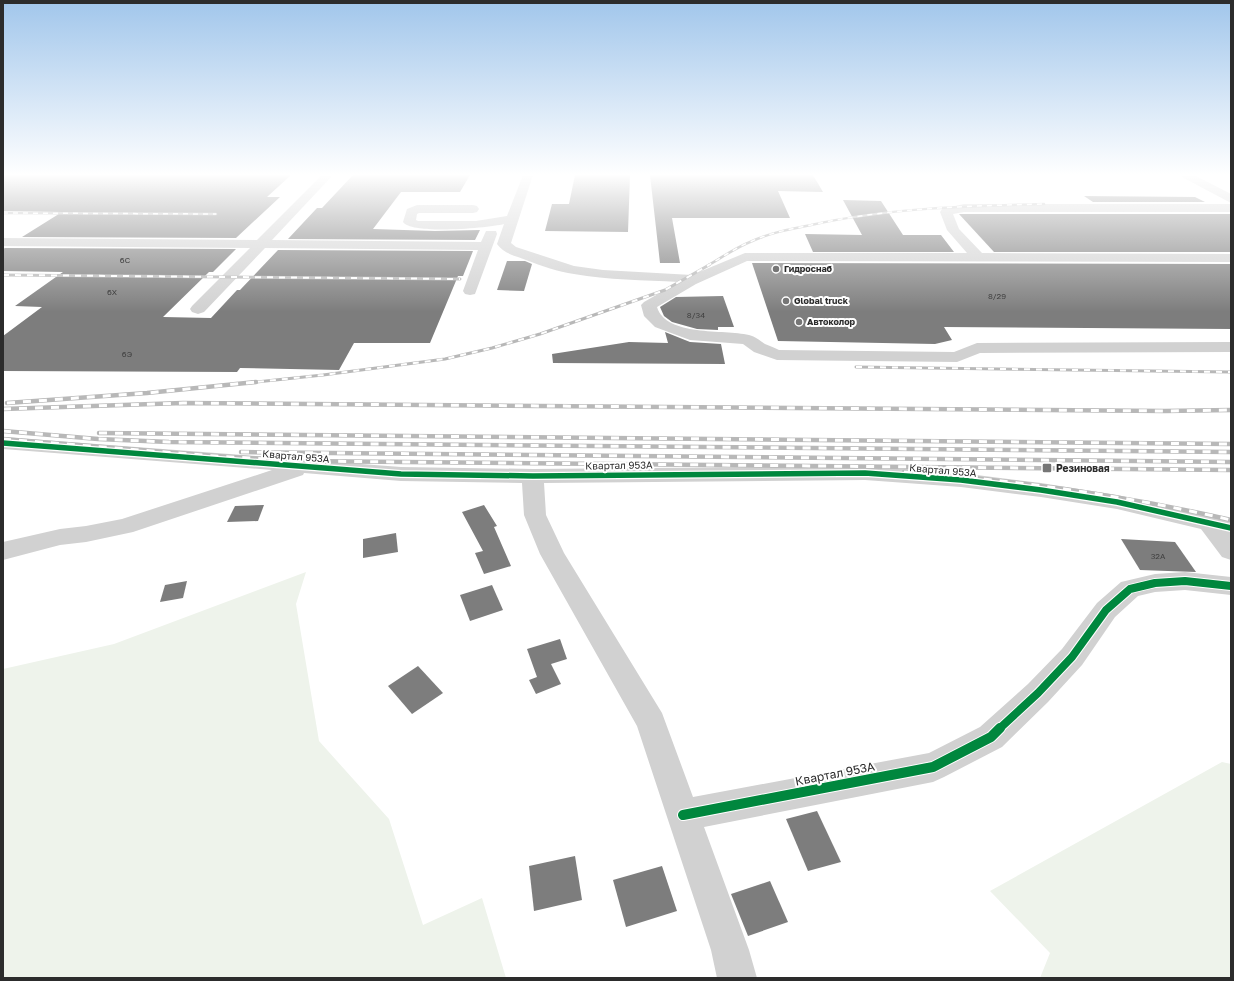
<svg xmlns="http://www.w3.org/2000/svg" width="1234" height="981" font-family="'Golos Text',sans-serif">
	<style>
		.green { fill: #eef3eb }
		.building { fill: #7d7d7d }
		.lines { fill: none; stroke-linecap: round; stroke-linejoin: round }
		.minor { fill: #d1d1d1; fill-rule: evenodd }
		.rail-far2-casing { stroke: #b8b8b8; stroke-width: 2.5 }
		.rail-far1-casing { stroke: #b8b8b8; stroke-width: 3 }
		.rail-casing { stroke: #b8b8b8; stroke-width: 4.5 }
		.rail-far2 { stroke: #fff; stroke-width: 1.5; stroke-dasharray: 5; stroke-linecap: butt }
		.rail-far1 { stroke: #fff; stroke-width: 2; stroke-dasharray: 6; stroke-linecap: butt }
		.rail { stroke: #fff; stroke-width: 3; stroke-dasharray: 8; stroke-linecap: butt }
		.cycleway-far2-casing { stroke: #fff; stroke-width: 8 }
		.cycleway-far1-casing { stroke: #fff; stroke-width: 10 }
		.cycleway-casing { stroke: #fff; stroke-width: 12 }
		.cycleway-far2 { stroke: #00873e; stroke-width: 5.5 }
		.cycleway-far1 { stroke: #00873e; stroke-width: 8 }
		.cycleway { stroke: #00873e; stroke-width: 10 }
		.poi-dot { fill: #767676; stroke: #fff; stroke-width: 1.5 }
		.labels { text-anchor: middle; stroke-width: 4; stroke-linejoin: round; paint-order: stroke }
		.number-label { font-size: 8px; fill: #404040 }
		.far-poi-label { font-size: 9px; font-weight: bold; fill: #2c2c2c; stroke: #fff; text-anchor: start }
		.street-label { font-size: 10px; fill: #2c2c2c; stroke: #fff }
		.poi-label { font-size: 10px; font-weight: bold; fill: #2c2c2c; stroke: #fff; text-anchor: start }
		.near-street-label { font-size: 12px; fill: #2c2c2c; stroke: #fff }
	</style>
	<rect width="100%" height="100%" fill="#fff"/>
	<g class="green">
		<path d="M306 572 296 604 319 741 389 819 423 925 482 898 506 978H3V669L114 644Z"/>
		<path d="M1222 762 1231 764V978H1040L1050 953 990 891Z"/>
	</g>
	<g class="building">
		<path d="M3 175H291L267 197H280L236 238 22 237 62 212 3 211Z"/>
		<path d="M353 175H470L460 192H401L373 229 435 231 480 230 475 240 288 239 317 208H322Z"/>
		<path d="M575 175H630L628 232 545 231 552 204H569Z"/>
		<path d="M650 175H813L823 192 778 191 790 218H672L680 263H660Z"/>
		<path d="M1084 196 1195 197 1205 202H1093Z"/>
		<path d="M843 200 881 201 903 235H941L954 252H813L805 234 862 235Z"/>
		<path d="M959 214H1231V252H994Z"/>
		<path d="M5 248 236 249 213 272H209L163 317 211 318 237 290H240L278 250 473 251 463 276H458L430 343H354L339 370 240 368 237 372 3 371V336L42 307 15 306 63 272 3 271V249Z"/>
		<path d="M507 261H525L532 264 524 291 497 290Z"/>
		<path d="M752 263 1231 264V329L944 327 952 340 935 344 778 341Z"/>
		<path d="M723 296 734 327H718V330L697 329 672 322 664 316 660 307 676 297Z"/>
		<path d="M665 332 690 342 721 344 725 364 553 363 552 354 629 342 668 343Z"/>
		<path d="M264 505 258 521 227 522 235 506Z"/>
		<path d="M484 505 497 526 494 527 511 566 484 574 475 553 483 551 462 512Z"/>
		<path d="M396 533 398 552 363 558V539Z"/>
		<path d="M1121 539 1175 542 1196 572 1140 570Z"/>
		<path d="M187 581 183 598 160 602 165 585Z"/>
		<path d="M492 585 503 610 470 621 460 595Z"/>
		<path d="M560 639 567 659 551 664 561 684 536 694 529 680 537 677 527 649Z"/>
		<path d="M418 666 443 693 412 714 388 686Z"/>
		<path d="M817 811 841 862 808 871 786 819Z"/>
		<path d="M575 856 582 900 534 911 529 866Z"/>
		<path d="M662 866 677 911 626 927 613 880Z"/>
		<path d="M770 881 788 922 748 936 731 894Z"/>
	</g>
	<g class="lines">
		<g class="minor">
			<path d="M322 175H333L272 240 481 242 486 231H496L497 234 475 294 470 295 465 294 463 291 478 250 265 248 204 312 198 314 192 312 190 309 192 306 250 248 3 246V238L257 240Z"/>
			<path d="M523 175H533L511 243 516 247 574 266 603 270 692 275 745 253H967L947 230 940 212 942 209 964 204H1231V212H964L953 214 959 229 982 253 1231 254V262L747 261 696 284 657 307C666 337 724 329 749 335 756 337 759 340 765 344 770 346 775 348 779 350L954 352 977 343 1231 342V352L980 353 957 362 777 360 754 352 743 344 690 340 655 327 644 316 641 305 644 302 679 282C644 280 608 280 574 274 558 272 542 266 526 260 516 256 504 254 497 244L504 224C488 228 412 235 403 222L407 209 417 205H473L477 206 479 209 477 212 473 213H419L417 214 416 220 418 221H476L507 216Z"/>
			<path d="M1181 175H1194L1231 194V203L1182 177Z"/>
			<path d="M3 437 401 467 533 469 865 466 961 473 1041 483 1117 495 1231 520V560L1222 557 1201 529 1117 509 1041 497 961 487 865 480 544 483 546 515 564 553 662 713 693 797 929 753 980 727 1028 684 1062 649 1097 603 1121 582 1155 574 1185 572 1231 577V595L1185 590 1155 592 1138 596 1115 617 1082 665 1048 702 1002 747 944 777 933 782 704 827 749 950 757 978H717L711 950 637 726 540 554 524 515 522 483 401 481 304 473 303 475 133 532 86 542 60 545 3 560V542L60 529 86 526 122 519 272 470 3 449Z"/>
		</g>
		<defs>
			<g id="rail-far2">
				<path d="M3 213 216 214"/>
				<path d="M707 266C721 258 735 248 750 242 769 233 790 229 811 225 888 208 966 206 1044 204"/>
			</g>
			<g id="rail-far1">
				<path d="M3 275 460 279"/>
				<path d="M856 367 1231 372"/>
				<path d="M246 383 323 375 445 359 492 348 540 334 665 290 709 265"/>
			</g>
			<g id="rail">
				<path d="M7 403 147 393 256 382"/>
				<path d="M3 409 183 403 1165 411 1231 410"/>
				<path d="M3 431 98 439 169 442 1231 452"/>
				<path d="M99 433 1231 444"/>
				<path d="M3 439 215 456 300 461 1231 470"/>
				<path d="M241 452 1231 462"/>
				<path d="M904 472C1015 480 1123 495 1231 520"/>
			</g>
		</defs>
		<use href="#rail-far2" class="rail-far2-casing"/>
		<use href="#rail-far1" class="rail-far1-casing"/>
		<use href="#rail" class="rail-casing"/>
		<use href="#rail-far2" class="rail-far2"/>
		<use href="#rail-far1" class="rail-far1"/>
		<use href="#rail" class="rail"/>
		<defs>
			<path id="cycleway-far2" d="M3 443 401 474 533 476 865 473 961 480 1041 490 1117 502 1231 528"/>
			<path id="cycleway-far1" d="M999 729 1038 693 1072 657 1106 610 1130 589 1155 583 1185 581 1231 586"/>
			<path id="cycleway" d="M683 815 933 767 991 737 1000 728"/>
		</defs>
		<use href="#cycleway-far2" class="cycleway-far2-casing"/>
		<use href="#cycleway-far1" class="cycleway-far1-casing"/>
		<use href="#cycleway" class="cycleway-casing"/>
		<use href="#cycleway-far2" class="cycleway-far2"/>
		<use href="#cycleway-far1" class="cycleway-far1"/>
		<use href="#cycleway" class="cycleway"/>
	</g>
	<linearGradient id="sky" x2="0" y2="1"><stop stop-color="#a1c6eb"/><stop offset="0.56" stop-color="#fff"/><stop offset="1" stop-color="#fff" stop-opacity="0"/></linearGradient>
	<rect width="1234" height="312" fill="url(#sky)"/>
	<g class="poi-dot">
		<circle cx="776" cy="269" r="4"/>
		<circle cx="786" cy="301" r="4"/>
		<circle cx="799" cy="322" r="4"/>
		<rect x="1042" y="463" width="10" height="10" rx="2"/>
	</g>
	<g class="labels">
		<g class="number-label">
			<text x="125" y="263">6С</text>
			<text x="112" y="295">6Х</text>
			<text x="997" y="299">8/29</text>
			<text x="696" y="318">8/34</text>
			<text x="127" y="357">6Э</text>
			<text x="1158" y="559">32A</text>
		</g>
		<g class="far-poi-label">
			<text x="784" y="272">Гидроснаб</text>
			<text x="794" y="304">Global truck</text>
			<text x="807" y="325">Автоколор</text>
		</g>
		<g class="street-label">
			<text transform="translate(296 456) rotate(5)" y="4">Квартал 953А</text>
			<text transform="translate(619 465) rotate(-1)" y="4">Квартал 953А</text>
			<text transform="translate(943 470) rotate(5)" y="4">Квартал 953А</text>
		</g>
		<g class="poi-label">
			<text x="1056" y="472">Резиновая</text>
		</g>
		<g class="near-street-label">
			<text transform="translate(835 774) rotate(-11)" y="4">Квартал 953А</text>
		</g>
	</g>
	<rect width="1234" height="981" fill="none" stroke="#2c2c2c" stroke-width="8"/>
</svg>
